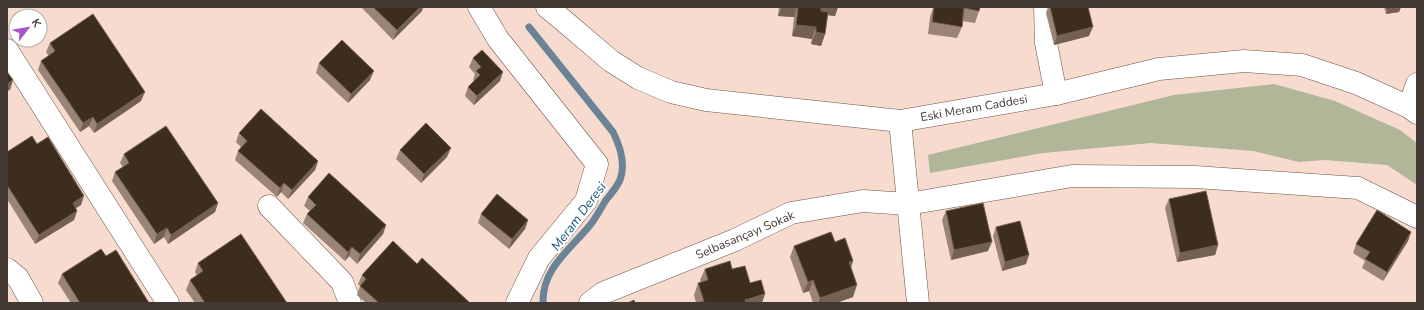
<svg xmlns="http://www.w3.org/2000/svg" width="1424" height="310" font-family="'Nunito Sans',sans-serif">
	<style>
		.green { fill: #b2b699 }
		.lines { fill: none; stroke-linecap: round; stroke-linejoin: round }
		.stream { stroke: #6a8397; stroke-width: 7 }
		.minor-casing { stroke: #6c544a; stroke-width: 23 }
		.minor { stroke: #fff; stroke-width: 22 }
		.wall { fill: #9a8476 }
		.shaded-wall { fill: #756152 }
		.building { fill: #3d2d1d; stroke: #756152 }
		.labels { text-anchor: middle; stroke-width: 4; stroke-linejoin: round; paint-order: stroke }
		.street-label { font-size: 12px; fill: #433833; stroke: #fff }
		.water-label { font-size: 13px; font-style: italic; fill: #0e527c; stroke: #fff }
	</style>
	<rect width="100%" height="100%" fill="#f7dbce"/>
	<path class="green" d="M1274 84 1335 101 1400 130 1417 143V185L1387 165 1325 160 1299 162 1253 151 1151 143 1043 153 930 173 928 155 1174 95Z"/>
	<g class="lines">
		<path class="stream" d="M529 27 613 132C620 146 626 164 620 180 617 187 611 194 606 200 601 208 597 216 591 224 571 249 542 268 543 303"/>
		<defs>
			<g id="minor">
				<path d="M479 7 498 39 597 164 586 201 539 258 517 303"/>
				<path d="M547 7 564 21 611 61 638 78 671 92 706 100 900 121 1056 94 1159 69 1244 61 1302 65 1356 83 1409 107 1417 113"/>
				<path d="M1045 7 1046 43 1056 94"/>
				<path d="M7 50 168 303"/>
				<path d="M1409 107 1417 84"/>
				<path d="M900 121 918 303"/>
				<path d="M269 206 342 282 350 303"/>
				<path d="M7 269 18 278 32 303"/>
				<path d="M590 303 603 293 735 240 791 213 863 201 908 204 1072 176 1195 177 1358 188 1417 217"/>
			</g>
		</defs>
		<use href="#minor" class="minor-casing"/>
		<use href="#minor" class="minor"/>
	</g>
	<g class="wall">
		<path d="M361 7H423L422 11 393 40Z"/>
		<path d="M779 7H838L835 16 827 15 825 34 821 46 811 44 812 39 792 36 794 17 778 16Z"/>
		<path d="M924 7H980L979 11 975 23 962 21V27L957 38 928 34 930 17 933 8Z"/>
		<path d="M1048 7H1088L1089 36 1054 45 1046 13Z"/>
		<path d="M1384 7H1401L1399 12 1386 14Z"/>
		<path d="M50 43 141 101 94 133 89 126 80 132 38 70 41 61 49 56 46 52Z"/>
		<path d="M473 58 500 81 474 105 465 96 468 87 474 81 473 80 475 74 469 67Z"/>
		<path d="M319 63 370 80 348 103 316 73Z"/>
		<path d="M239 133 318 161 315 170 288 199 281 192 277 197 235 160 238 151 241 147 236 142Z"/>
		<path d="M37 144 81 205 76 208 77 211 74 220 35 244 7 199V152Z"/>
		<path d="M400 150 447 157 421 183 396 159Z"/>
		<path d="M124 154 218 203 215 212 168 244 164 237 154 244 112 181 115 172 123 167 120 163Z"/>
		<path d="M308 197 386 225 383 234 357 264 349 256 345 261 303 223 307 214 310 211 304 206Z"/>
		<path d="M1169 199 1218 245 1215 255 1177 262 1165 208Z"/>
		<path d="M946 211 988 251 951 260 942 220Z"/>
		<path d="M481 214 528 220 525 229 509 249 478 223Z"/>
		<path d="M996 227 1026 264 1002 271 993 236Z"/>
		<path d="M1411 232 1408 241 1383 281 1362 268 1365 261 1353 253 1356 244Z"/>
		<path d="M835 242 853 261 851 268 853 297 836 303H813L809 291 803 293 790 257 794 246Z"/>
		<path d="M106 256 149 303H71L58 283 62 274Z"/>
		<path d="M198 263 287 303H195L186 290 190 280 197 275 195 272Z"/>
		<path d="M417 264 470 303H366L357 295 360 286 358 284 362 275Z"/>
		<path d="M705 269H732L750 283 762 303H696L694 295 698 283 701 282 700 280Z"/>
	</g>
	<g class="shaded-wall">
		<path d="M420 7H423L422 11 393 40 397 30Z"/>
		<path d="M782 7H797L794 17 778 16Z"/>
		<path d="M820 7H838L835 16 817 14Z"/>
		<path d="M1401 7 1399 12 1386 14 1387 9Z"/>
		<path d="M796 25 816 27 812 39 792 36Z"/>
		<path d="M1093 27 1089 36 1054 45 1057 36Z"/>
		<path d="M816 32 825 34 821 46 811 44Z"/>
		<path d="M374 71 370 80 348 103 351 94Z"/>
		<path d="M503 72 500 81 474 105 477 96Z"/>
		<path d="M13 80 10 90 7 91V84Z"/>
		<path d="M145 92 141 101 94 133 97 124Z"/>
		<path d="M93 117 89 126 80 132 83 123Z"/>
		<path d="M451 148 447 157 421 183 424 174Z"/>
		<path d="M318 161 315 170 288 199 292 190Z"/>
		<path d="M284 183 281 192 277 197 280 188Z"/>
		<path d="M84 196 81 205 69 212 73 203Z"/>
		<path d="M218 203 215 212 168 244 171 235Z"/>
		<path d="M77 211 74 220 35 244 39 235Z"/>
		<path d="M528 220 525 229 509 249 512 239Z"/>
		<path d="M386 225 383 234 357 264 360 254Z"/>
		<path d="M167 228 164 237 154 244 157 234Z"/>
		<path d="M1411 232 1408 241 1383 281 1387 272Z"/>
		<path d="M992 242 988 251 951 260 954 250Z"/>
		<path d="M1218 245 1215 255 1177 262 1180 253Z"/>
		<path d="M352 247 349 256 345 261 348 252Z"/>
		<path d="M1029 255 1026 264 1002 271 1005 262Z"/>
		<path d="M853 261 849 273V262Z"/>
		<path d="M813 280 809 291 803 293 808 282Z"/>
		<path d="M857 285 853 297 836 303H818L820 298Z"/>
		<path d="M765 294 762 303H744L745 300Z"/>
	</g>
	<g class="building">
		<path d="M373 7H420L397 30Z"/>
		<path d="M798 7H821V11L828 12 825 34 816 32V27L796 25Z"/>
		<path d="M934 7H980L979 11 964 8 962 27 932 22Z"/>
		<path d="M1050 7H1088L1093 27 1057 36Z"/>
		<path d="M1387 7H1400L1387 9Z"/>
		<path d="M93 14 145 92 97 124 93 117 83 123 41 61 55 51 50 43Z"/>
		<path d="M342 40 374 71 351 94 319 63Z"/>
		<path d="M482 50 503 72 477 96 468 87 480 75 476 71 481 67 473 58Z"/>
		<path d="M7 72 13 80 7 84Z"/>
		<path d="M261 109 318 161 292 190 284 183 280 188 238 151 247 141 239 133Z"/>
		<path d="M426 123 451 148 424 174 400 150Z"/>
		<path d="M166 126 218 203 171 235 167 228 157 234 115 172 129 163 124 154Z"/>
		<path d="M32 136 37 144 48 137 84 196 73 203 77 211 39 235 7 185V152Z"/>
		<path d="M329 173 386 225 360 254 352 247 348 252 307 214 316 205 308 197Z"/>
		<path d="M1206 191 1218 245 1180 253 1169 199Z"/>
		<path d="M497 194 528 220 512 239 481 214Z"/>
		<path d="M983 203 992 242 954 250 946 211Z"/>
		<path d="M1377 210 1411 232 1387 272 1365 259 1370 252 1356 244Z"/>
		<path d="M1020 221 1029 255 1005 262 996 227Z"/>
		<path d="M831 232 835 242 845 238 853 261 849 262 857 285 820 298 813 280 808 282 794 246Z"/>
		<path d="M241 234 287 303H205L190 280 203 271 198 263Z"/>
		<path d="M393 241 417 264 422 258 470 303H379L360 286 366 279 362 275Z"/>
		<path d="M101 249 106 256 116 250 149 303H80L62 274Z"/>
		<path d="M730 261 732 269 745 266 750 283 761 280 765 294 745 300 746 303H698L704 301 698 283 708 280 705 269Z"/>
		<path d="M634 300 635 303H628Z"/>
	</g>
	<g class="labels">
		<g class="street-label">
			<text transform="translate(974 108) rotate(-10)" y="4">Eski Meram Caddesi</text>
			<text transform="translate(745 235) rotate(-23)" y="4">Selbasançayı Sokak</text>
		</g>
		<g class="water-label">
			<text transform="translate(578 216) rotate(-53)" y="5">Meram Deresi</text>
		</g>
	</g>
	<rect width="1424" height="310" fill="none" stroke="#433833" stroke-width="16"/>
	<g transform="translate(28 28) rotate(59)"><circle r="19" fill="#ffffff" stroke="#b4afad"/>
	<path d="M0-3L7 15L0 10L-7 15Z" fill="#a857c7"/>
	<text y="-6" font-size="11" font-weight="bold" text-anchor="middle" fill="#433833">K</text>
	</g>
</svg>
